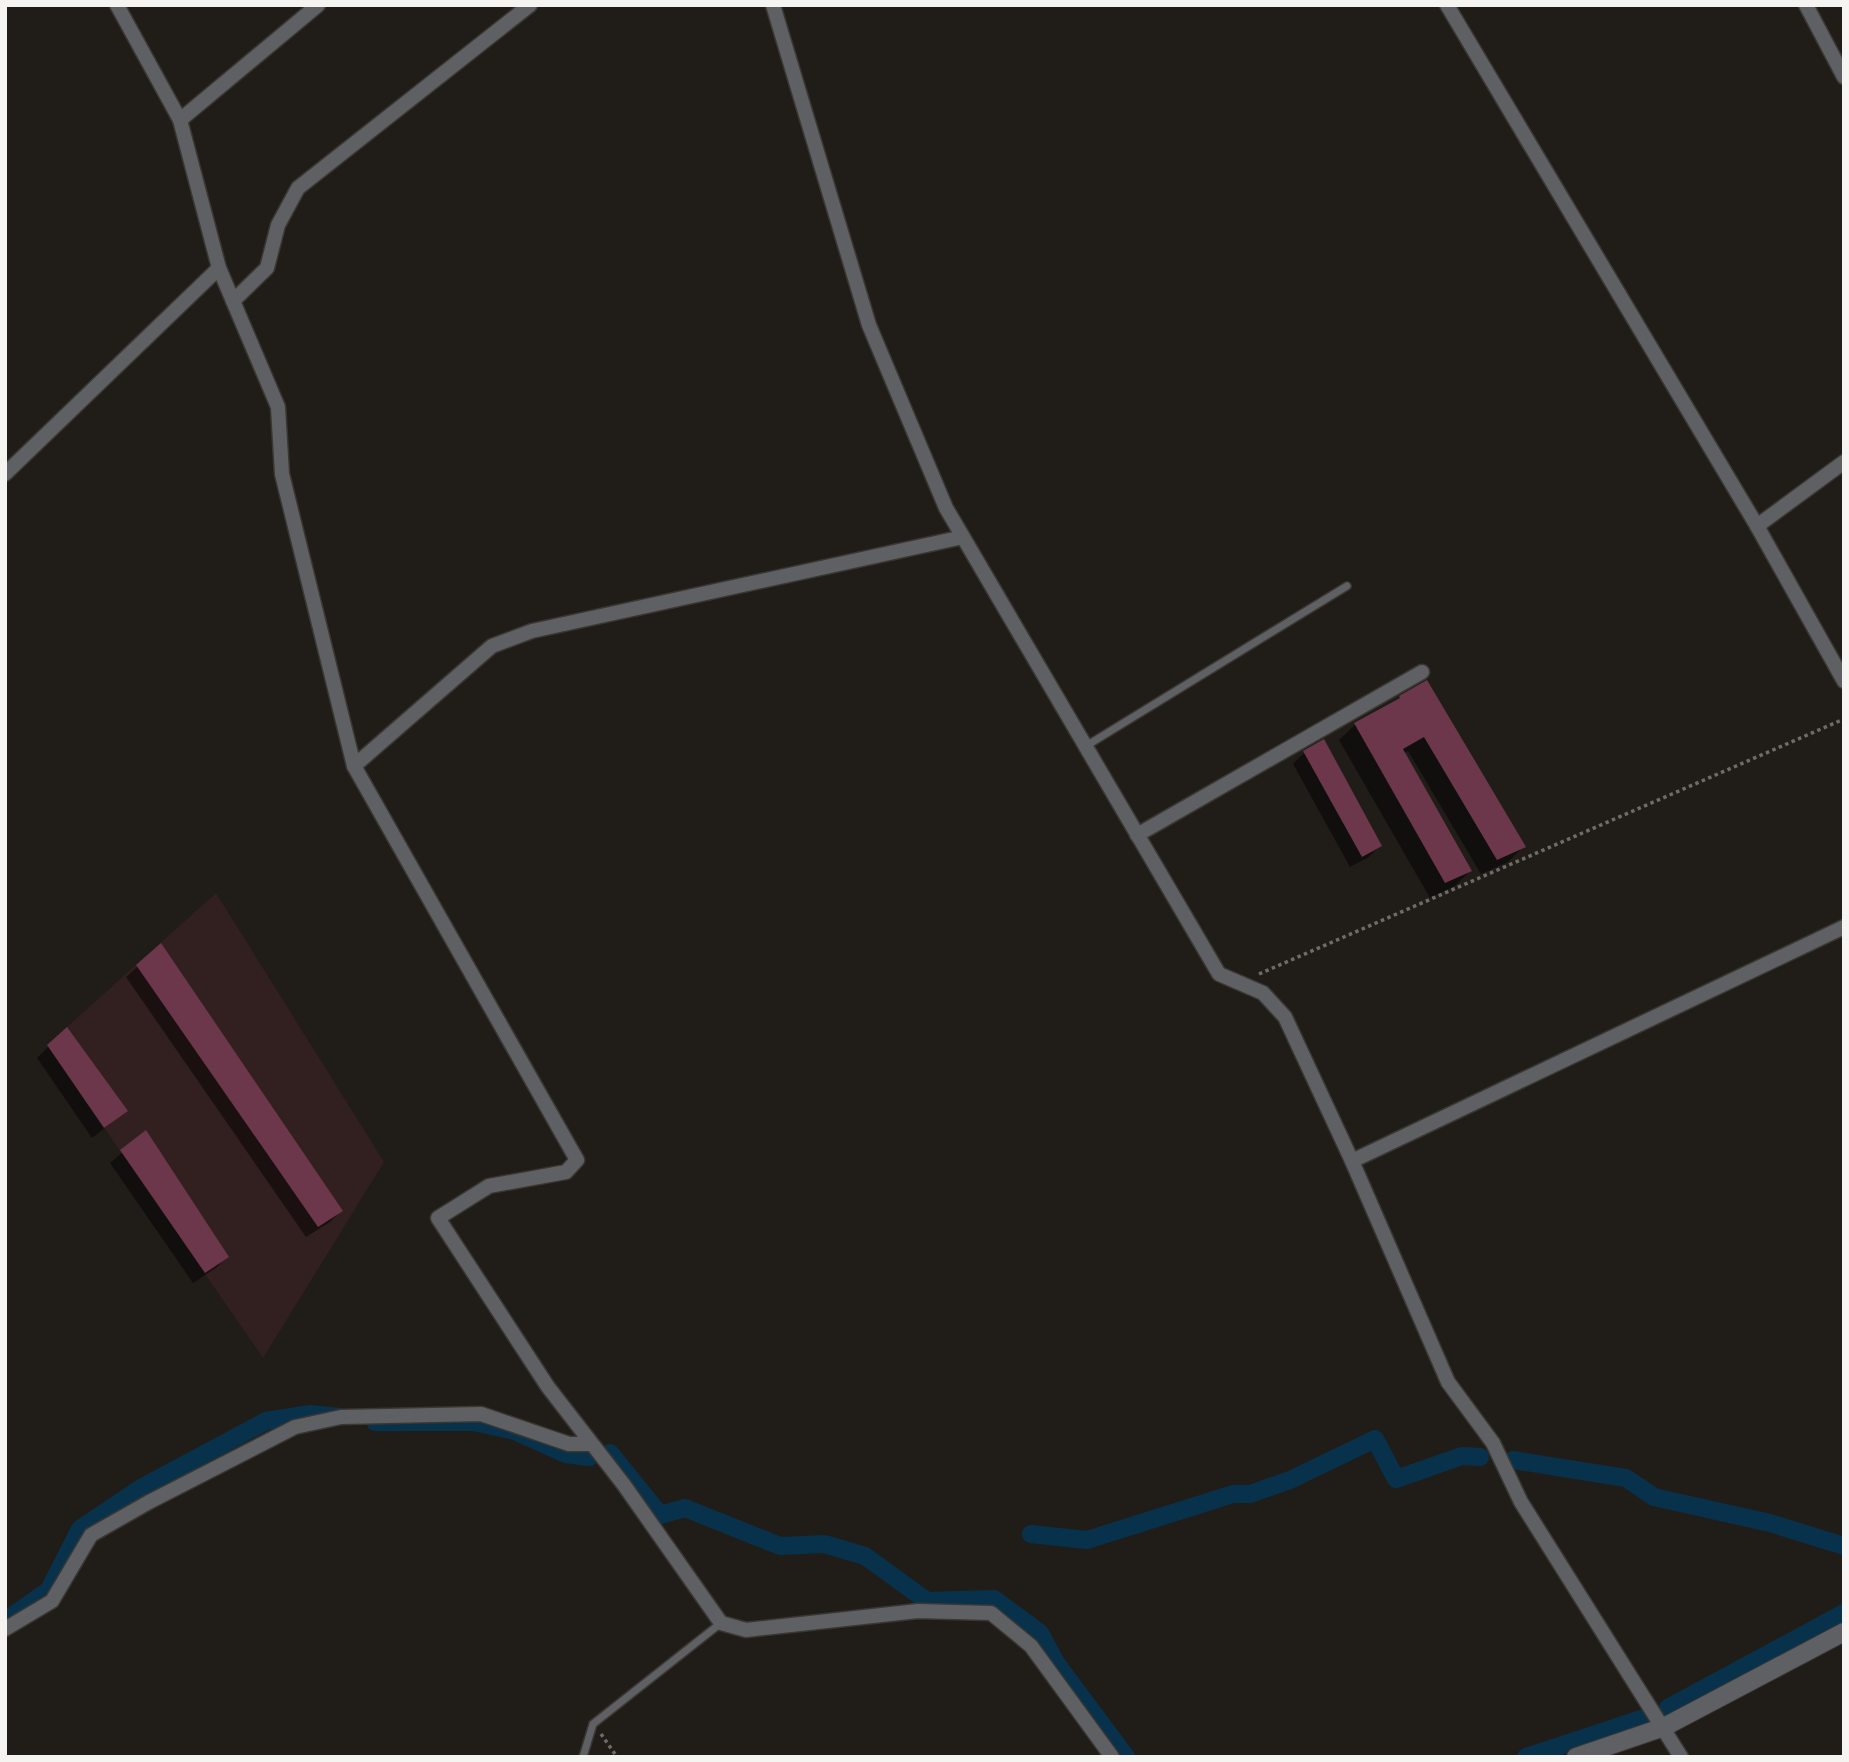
<svg xmlns="http://www.w3.org/2000/svg" width="1849" height="1762" font-family="'Times New Roman',serif">
	<style>
		.industrial { fill: #321f1f }
		.shadow { fill: #0007 }
		.lines { fill: none; stroke-linecap: round; stroke-linejoin: round }
		.canal { stroke: #08324c; stroke-width: 18 }
		.building { fill: #6c364b }
		.service-casing { stroke: #3a3733; stroke-width: 10 }
		.minor-casing { stroke: #3a3733; stroke-width: 17 }
		.tertiary-casing { stroke: #3a3733; stroke-width: 20 }
		.path { stroke: #6f6c68; stroke-width: 3.5; stroke-dasharray: 3.5 3.5; stroke-linecap: butt }
		.service { stroke: #5f6063; stroke-width: 7 }
		.minor { stroke: #5f6063; stroke-width: 14 }
		.tertiary { stroke: #5f6063; stroke-width: 18 }
	</style>
	<rect width="100%" height="100%" fill="#201d19"/>
	<path class="industrial" d="M216 893 384 1162 263 1358 47 1045Z"/>
	<g class="shadow">
		<path d="M1400 698 1523 847 1508 862 1481 874 1408 751 1404 753 1470 871 1455 886 1430 898 1339 740 1355 725 1395 703Z"/>
		<path d="M1304 753 1380 845 1369 857 1350 867 1293 764Z"/>
		<path d="M138 966 341 1211 330 1222 306 1237 126 977Z"/>
		<path d="M49 1046 126 1111 92 1138 37 1058Z"/>
		<path d="M146 1132 227 1257 216 1268 193 1283 110 1163Z"/>
	</g>
	<g class="lines">
		<g class="canal">
			<path d="M375 1422H474L515 1431 566 1454 589 1457"/>
			<path d="M610 1453 660 1515 685 1508 780 1546 824 1544 865 1556 927 1601 994 1599 1040 1633 1056 1663 1126 1757"/>
			<path d="M1513 1460 1626 1478 1654 1497 1770 1523 1844 1546"/>
			<path d="M1031 1534 1087 1540 1233 1494H1250L1290 1480 1375 1439 1396 1479 1462 1456 1480 1457"/>
			<path d="M5 1621 49 1590 80 1529 141 1488 266 1421 310 1414 340 1417"/>
			<path d="M1668 1708 1844 1613"/>
			<path d="M1526 1757 1641 1719"/>
		</g>
	</g>
	<g class="building">
		<path d="M1427 680 1526 847 1497 860 1424 737 1403 749 1472 871 1445 883 1354 723 1400 698 1399 696Z"/>
		<path d="M1324 739 1382 846 1362 857 1303 751Z"/>
		<path d="M161 943 343 1211 318 1227 136 965Z"/>
		<path d="M67 1027 128 1111 104 1128 47 1045Z"/>
		<path d="M146 1130 229 1257 205 1273 120 1150Z"/>
	</g>
	<g class="lines">
		<defs>
			<g id="service">
				<path d="M1086 746 1347 586"/>
				<path d="M583 1757 593 1724 721 1623"/>
			</g>
			<g id="minor">
				<path d="M117 5 180 120 219 268 278 407 282 474 354 766 577 1160 566 1172 489 1186 438 1218 548 1387 624 1485 721 1623 746 1630 918 1611 991 1613 1031 1646 1112 1757"/>
				<path d="M773 5 869 325 946 508 1219 974 1263 993 1285 1017 1352 1161 1448 1382 1493 1443 1521 1502 1681 1757"/>
				<path d="M1447 5 1757 526 1844 681"/>
				<path d="M1806 5 1844 77"/>
				<path d="M180 120 318 5"/>
				<path d="M233 301 267 268 278 225 298 188 530 5"/>
				<path d="M5 474 219 268"/>
				<path d="M1757 526 1844 462"/>
				<path d="M354 766 492 646 532 631 963 537"/>
				<path d="M1137 835 1422 672"/>
				<path d="M1352 1161 1844 927"/>
				<path d="M5 1629 52 1601 91 1535 149 1502 295 1427 341 1417 481 1414 569 1444H591"/>
			</g>
			<path id="tertiary" d="M1576 1757 1664 1727 1844 1632"/>
		</defs>
		<use href="#service" class="service-casing"/>
		<use href="#minor" class="minor-casing"/>
		<use href="#tertiary" class="tertiary-casing"/>
		<g class="path">
			<path d="M1259 974 1844 719"/>
			<path d="M601 1734 617 1757"/>
		</g>
		<use href="#service" class="service"/>
		<use href="#minor" class="minor"/>
		<use href="#tertiary" class="tertiary"/>
	</g>
	<rect width="1849" height="1762" fill="none" stroke="#f6f4f1" stroke-width="14"/>
</svg>
